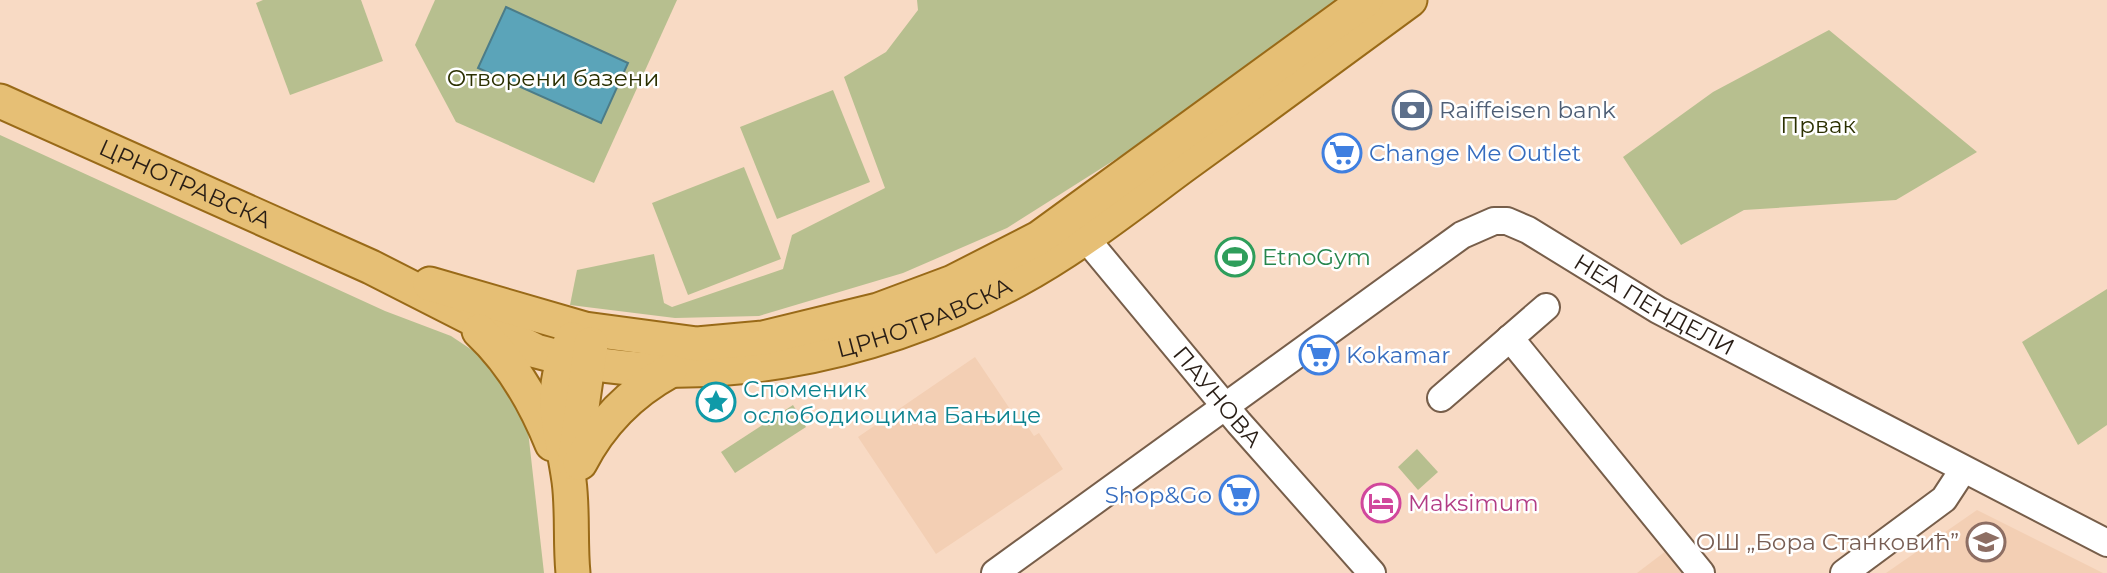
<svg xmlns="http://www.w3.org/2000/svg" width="2107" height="573" font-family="Montserrat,sans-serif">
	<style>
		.built { fill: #f3cfb4 }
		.green { fill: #b7bf8f }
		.water { fill: #5ba4b9; stroke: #4c7c88; stroke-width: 2 }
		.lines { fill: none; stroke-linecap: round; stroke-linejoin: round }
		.minor-casing { stroke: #775e4a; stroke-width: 30 }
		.major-casing { stroke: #996a18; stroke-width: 37 }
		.minor { stroke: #fff; stroke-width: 26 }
		.major { stroke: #e6bf75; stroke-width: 33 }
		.labels { text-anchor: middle; stroke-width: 5; stroke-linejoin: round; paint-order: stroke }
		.park-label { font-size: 23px; fill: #2b3001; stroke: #fff }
		.service-label { font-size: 23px; fill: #4e5e75; stroke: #fff; text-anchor: start }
		.shop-label { font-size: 23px; fill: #366cbe; stroke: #fff; text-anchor: start }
		.street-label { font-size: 23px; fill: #281d15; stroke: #fff }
		.leisure-label { font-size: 23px; fill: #27864d; stroke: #fff; text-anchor: start }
		.culture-label { font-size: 23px; fill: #0d838f; stroke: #fff; text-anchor: start }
		.hotel-label { font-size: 23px; fill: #b23c85; stroke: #fff; text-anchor: start }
		.education-label { font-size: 23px; fill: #785e54; stroke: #fff; text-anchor: end }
	</style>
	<rect width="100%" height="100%" fill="#f8dac4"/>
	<g class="built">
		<path d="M975 357 1022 427 1026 424 1034 436 1039 433 1063 469 936 554 858 437Z"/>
		<path d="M1977 510 2103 573H1886Z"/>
		<path d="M1666 551 1683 573H1637Z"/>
	</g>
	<g class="green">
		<path d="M263 0H361L383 61 290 95 256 3Z"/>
		<path d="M435 0H677L594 183 456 122 415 45Z"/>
		<path d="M917 0H1343L1165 128 1007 228 903 273 759 316 675 318 570 305 577 270 654 254 664 303 672 307 783 269 792 235 885 188 844 77 886 52 918 10Z"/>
		<path d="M1829 30 1977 152 1896 200 1744 210 1681 245 1623 157 1713 92Z"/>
		<path d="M833 90 870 182 777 219 740 127Z"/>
		<path d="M0 135 385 311 451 336 478 354 502 378 526 413 544 573H0Z"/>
		<path d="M744 167 781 259 688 295 652 203Z"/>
		<path d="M2107 289V425L2078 445 2022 342Z"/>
		<path d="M793 405 806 427 735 473 721 452Z"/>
		<path d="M1417 449 1438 472 1418 490 1398 467Z"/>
	</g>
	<path class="water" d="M506 7 628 63 601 123 478 68Z"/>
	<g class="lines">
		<defs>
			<g id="minor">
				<path id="s1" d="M1073 223 1239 423 1372 573"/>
				<path d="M1510 338 1701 573"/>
				<path d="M1441 398 1546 307"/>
				<path id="s2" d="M995 573 1462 235 1494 221H1507L1528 230 1658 310 2107 543"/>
				<path d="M1844 573 1944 499 1963 470"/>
			</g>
			<g id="major">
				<path id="s3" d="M0 101 371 267 536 351C694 396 875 357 1017 280 1076 248 1129 206 1183 166 1259 111 1334 56 1410 0"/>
				<path d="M430 284 585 329 697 344 763 338 878 310 953 282 1039 238 1366 0"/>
				<path d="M479 331C512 362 535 402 552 444"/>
				<path d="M572 339C545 397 561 423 569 481 573 511 570 543 573 573"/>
				<path d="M574 463 591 344"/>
				<path d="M580 463C601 422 630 393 670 371"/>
			</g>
		</defs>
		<use href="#minor" class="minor-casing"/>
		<use href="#major" class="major-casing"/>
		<use href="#minor" class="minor"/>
		<use href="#major" class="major"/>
	</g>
	<defs>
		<symbol id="bank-ring" viewBox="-11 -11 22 22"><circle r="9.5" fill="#fff" stroke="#5c6f8a" stroke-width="1.5"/><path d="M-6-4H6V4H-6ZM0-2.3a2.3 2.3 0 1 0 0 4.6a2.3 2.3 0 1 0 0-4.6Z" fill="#5c6f8a"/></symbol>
		<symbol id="supermarket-ring" viewBox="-11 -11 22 22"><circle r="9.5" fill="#fff" stroke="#3f7fe0" stroke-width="1.5"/><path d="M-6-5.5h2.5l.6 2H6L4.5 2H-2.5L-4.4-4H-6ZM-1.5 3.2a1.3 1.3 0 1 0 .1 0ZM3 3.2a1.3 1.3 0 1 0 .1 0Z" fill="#3f7fe0"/></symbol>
		<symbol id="stadium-ring" viewBox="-11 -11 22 22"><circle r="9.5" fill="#fff" stroke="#2e9e5b" stroke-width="1.5"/><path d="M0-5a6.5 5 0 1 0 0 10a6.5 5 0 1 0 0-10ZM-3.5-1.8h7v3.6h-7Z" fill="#2e9e5b"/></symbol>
		<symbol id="sight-ring" viewBox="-11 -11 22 22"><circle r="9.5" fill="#fff" stroke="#0f9aa8" stroke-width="1.5"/><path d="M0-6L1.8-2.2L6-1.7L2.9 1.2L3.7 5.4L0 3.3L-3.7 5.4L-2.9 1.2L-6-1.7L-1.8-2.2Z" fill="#0f9aa8"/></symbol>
		<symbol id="hotel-ring" viewBox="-11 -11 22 22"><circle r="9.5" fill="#fff" stroke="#d1479c" stroke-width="1.5"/><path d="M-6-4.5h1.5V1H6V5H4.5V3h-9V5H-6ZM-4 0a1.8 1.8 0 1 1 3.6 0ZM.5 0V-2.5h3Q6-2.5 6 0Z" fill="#d1479c"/></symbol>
		<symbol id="school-ring" viewBox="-11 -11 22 22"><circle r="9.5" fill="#fff" stroke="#8d6e63" stroke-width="1.5"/><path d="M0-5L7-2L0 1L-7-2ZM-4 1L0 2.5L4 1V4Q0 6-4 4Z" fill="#8d6e63"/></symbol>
	</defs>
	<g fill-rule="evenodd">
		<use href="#bank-ring" x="1390" y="88" width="44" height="44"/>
		<use href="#supermarket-ring" x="1320" y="131" width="44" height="44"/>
		<use href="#stadium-ring" x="1213" y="235" width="44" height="44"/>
		<use href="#supermarket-ring" x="1297" y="333" width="44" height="44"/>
		<use href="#sight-ring" x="694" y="380" width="44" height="44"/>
		<use href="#supermarket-ring" x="1217" y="473" width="44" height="44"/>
		<use href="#hotel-ring" x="1359" y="481" width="44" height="44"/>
		<use href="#school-ring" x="1964" y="520" width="44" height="44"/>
	</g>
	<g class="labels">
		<g class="park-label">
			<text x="553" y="86">Отворени базени</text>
			<text x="1818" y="133">Првак</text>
		</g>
		<g class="service-label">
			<text x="1439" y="118">Raiffeisen bank</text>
		</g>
		<g class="shop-label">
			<text x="1369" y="161">Change Me Outlet</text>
			<text x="1346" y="363">Kokamar</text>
			<text x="1212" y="503" text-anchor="end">Shop&amp;Go</text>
		</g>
		<g class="street-label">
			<text dy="8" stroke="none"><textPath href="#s3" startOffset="203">ЦРНОТРАВСКА</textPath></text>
			<text dy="8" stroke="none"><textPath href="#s2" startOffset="794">НЕА ПЕНДЕЛИ</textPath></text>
			<text dy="8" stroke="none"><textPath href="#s3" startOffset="989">ЦРНОТРАВСКА</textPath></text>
			<text dy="8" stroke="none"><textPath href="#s1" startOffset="226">ПАУНОВА</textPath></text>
		</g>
		<g class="leisure-label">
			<text x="1262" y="265">EtnoGym</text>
		</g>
		<g class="culture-label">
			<text x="743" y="397">Споменик<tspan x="743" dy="26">ослободиоцима Бањице</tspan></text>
		</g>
		<g class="hotel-label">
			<text x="1408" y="511">Maksimum</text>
		</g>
		<g class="education-label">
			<text x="1959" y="550">ОШ „Бора Станковић”</text>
		</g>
	</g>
</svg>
